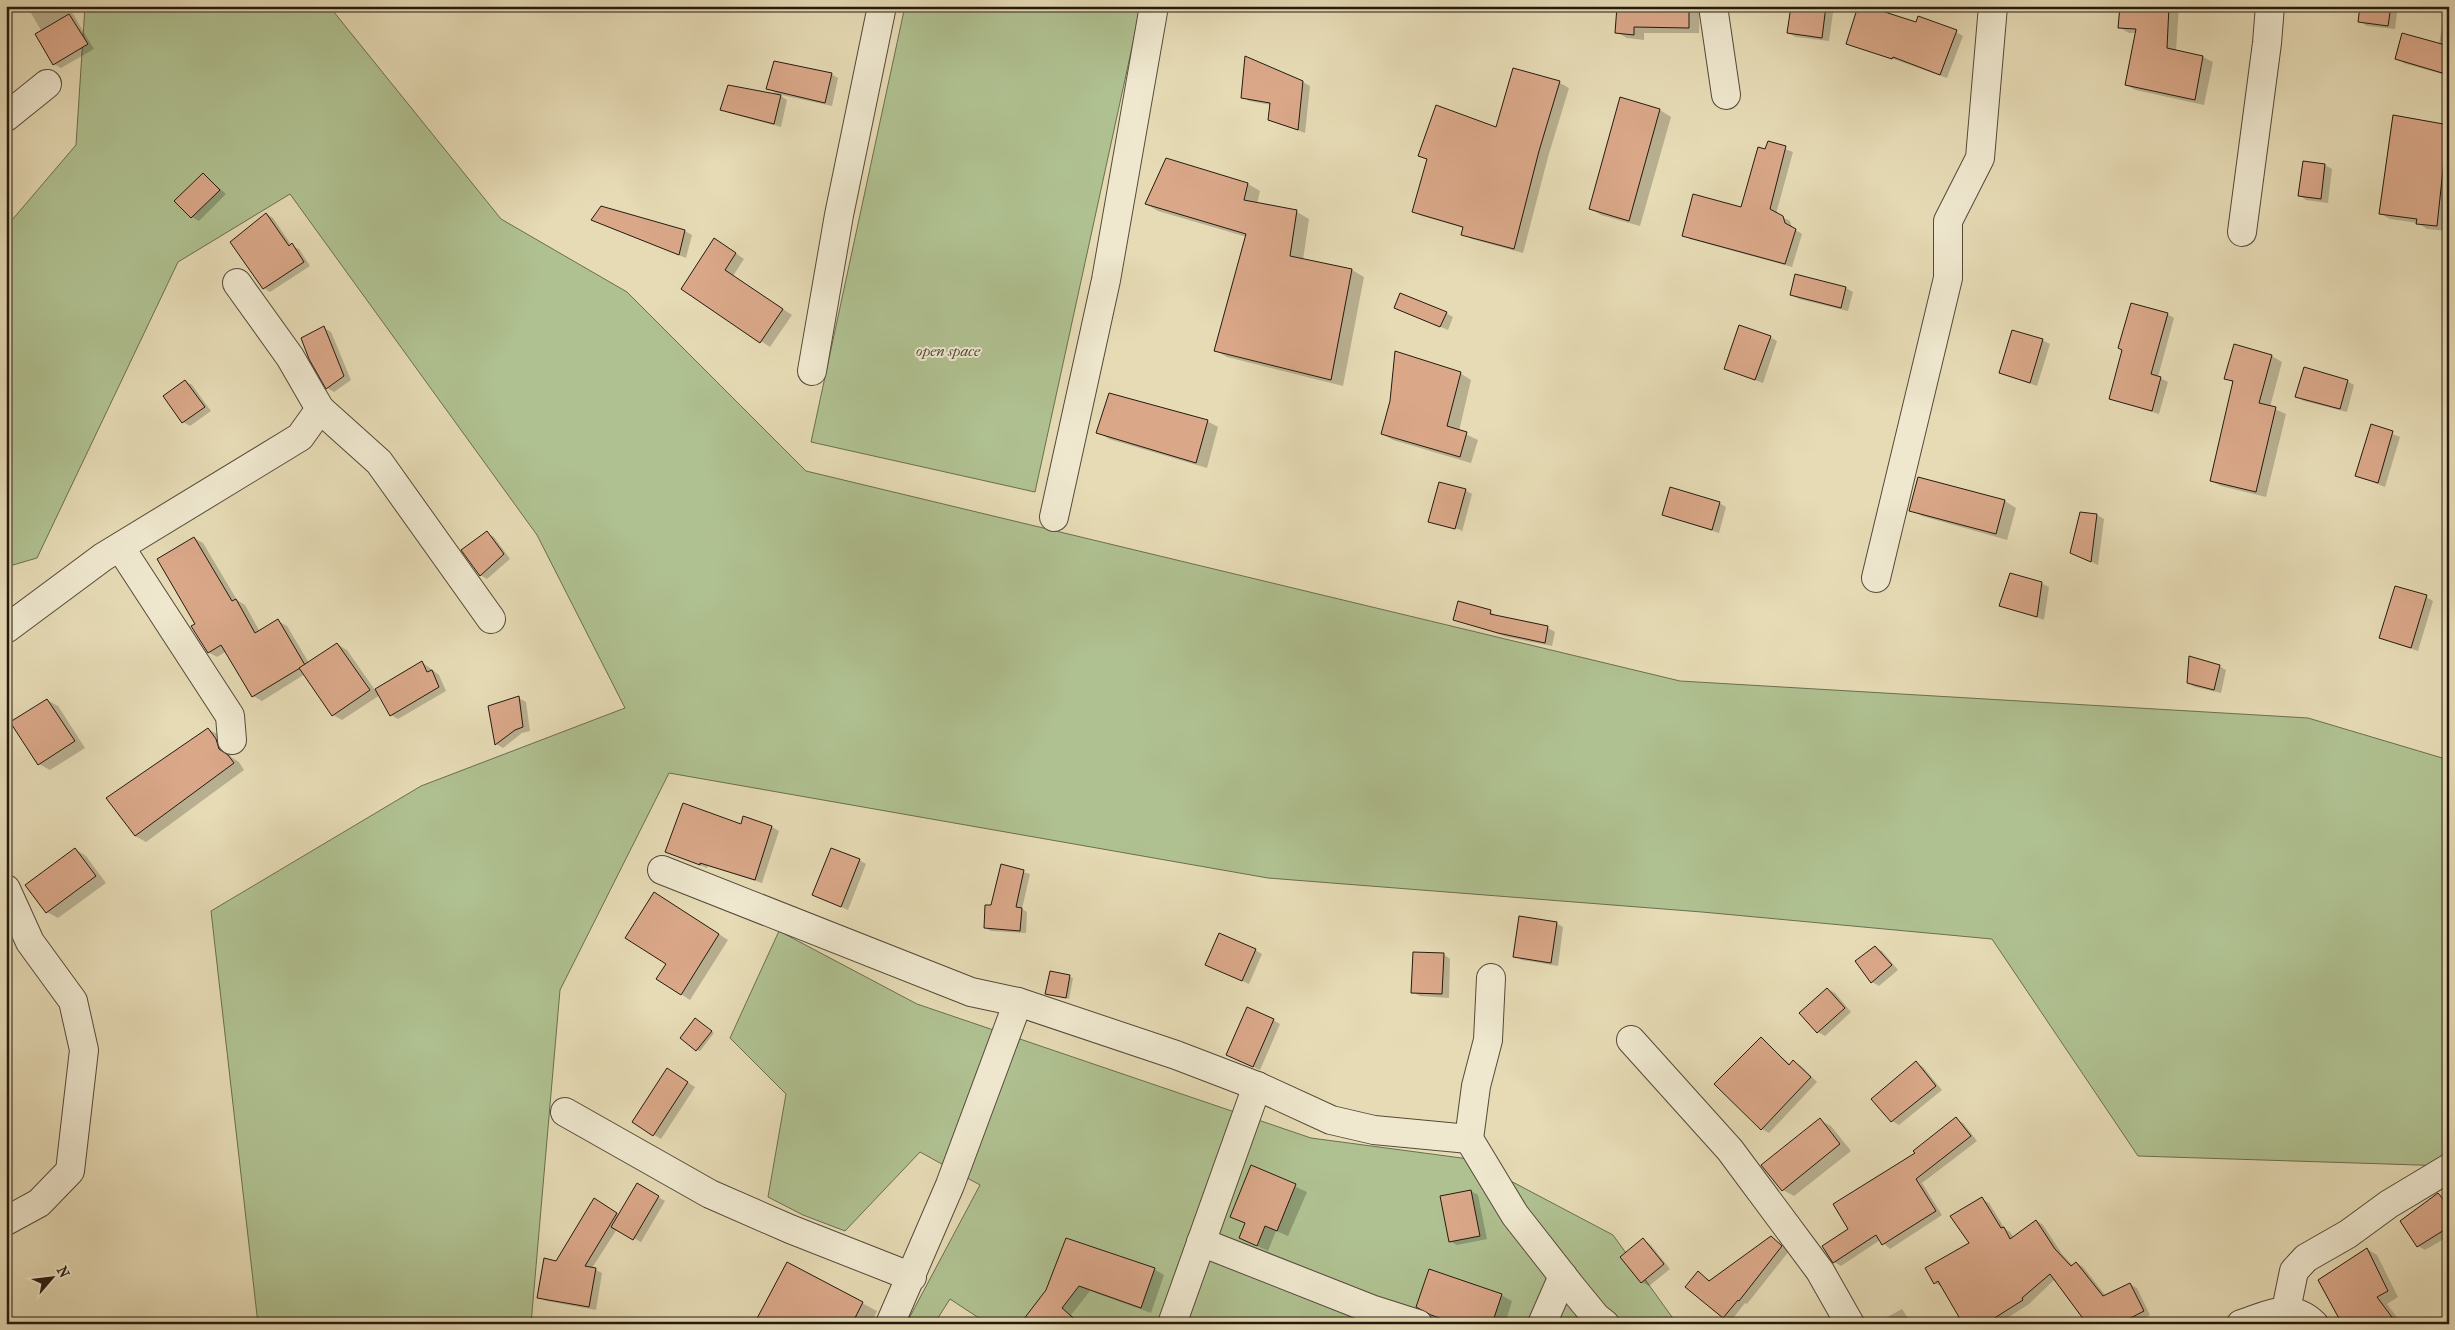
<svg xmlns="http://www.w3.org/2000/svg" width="2455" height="1330" font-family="'IM FELL French Canon',serif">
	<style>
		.green { fill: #b0c191; stroke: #6a6e50 }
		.shadow { fill: #0003 }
		.building { fill: #daa889; stroke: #241a0f }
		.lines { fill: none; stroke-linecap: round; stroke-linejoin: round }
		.minor-casing { stroke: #544a38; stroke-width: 30 }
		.minor { stroke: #efe8cf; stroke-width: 28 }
		.labels { text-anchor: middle; stroke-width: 4; stroke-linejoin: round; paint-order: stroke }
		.park-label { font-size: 15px; font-style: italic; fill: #4e4c36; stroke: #efe8cf }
	</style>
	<rect width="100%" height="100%" fill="#e6dbb5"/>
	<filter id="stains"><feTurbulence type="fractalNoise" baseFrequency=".004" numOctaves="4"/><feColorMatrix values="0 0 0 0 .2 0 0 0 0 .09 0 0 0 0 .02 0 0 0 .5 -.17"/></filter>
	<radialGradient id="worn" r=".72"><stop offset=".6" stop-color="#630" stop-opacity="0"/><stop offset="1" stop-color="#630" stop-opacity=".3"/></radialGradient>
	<g class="green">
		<path d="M85 6H329L501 219 627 292 806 471 1680 681 2308 718 2449 760V1166L2138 1156 1992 939 1702 912 1268 878 669 773 560 990 531 1324H258L211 911 421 786 625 708 537 535 290 194 178 262 37 558 6 567V227L76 145Z"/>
		<path d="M905 6H1141L1035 492 811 442Z"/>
		<path d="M779 931 917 1004 1311 1138 1469 1159 1613 1235 1677 1324H988L950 1299 934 1324H906L980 1185 920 1152 845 1231 803 1215 768 1197 786 1094 730 1038Z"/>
	</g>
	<g class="shadow">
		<path d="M27 6H68L94 49 61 68 54 64 36 35 42 32Z"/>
		<path d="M1572 6H1590V10Z"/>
		<path d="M1619 6H1700L1699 33H1644V40L1627 38 1616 32Z"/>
		<path d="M1792 6H1834L1829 41 1796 37 1788 33Z"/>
		<path d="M2121 6H2179L2176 51 2203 57 2213 62 2204 105 2136 90 2126 85 2136 33H2129L2119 27Z"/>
		<path d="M2362 6H2398L2395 29 2367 26 2360 21Z"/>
		<path d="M2446 6H2449V76L2406 64 2396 59 2439 44Z"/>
		<path d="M1916 23 1956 32 1963 36 1947 78 1848 43Z"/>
		<path d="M1514 69 1560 83 1569 88 1548 157 1523 253 1472 239 1463 234 1464 228 1422 216 1413 211 1428 160 1420 155 1497 129Z"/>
		<path d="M831 74 838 78 832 106 777 94 768 88Z"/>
		<path d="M1303 82 1310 86 1305 133 1269 120 1271 105 1249 101 1242 97Z"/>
		<path d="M779 95 787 100 781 127 729 113 722 109Z"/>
		<path d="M1621 99 1660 110 1671 117 1640 226 1601 215 1590 208Z"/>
		<path d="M2449 126V210L2447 231 2427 229 2418 223 2390 219 2381 214Z"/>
		<path d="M1769 143 1793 152 1776 214 1790 221 1792 228 1802 234 1792 267 1690 239 1683 235 1742 209Z"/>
		<path d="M2304 162 2325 165 2332 169 2328 203 2306 200 2299 195Z"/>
		<path d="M203 174 226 194 199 221 192 217Z"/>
		<path d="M1248 184 1260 191 1257 204 1297 212 1309 219 1303 260 1352 270 1364 277 1343 386 1227 357 1215 350 1247 237 1158 211 1146 204Z"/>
		<path d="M601 208 685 231 692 235 686 258 593 220Z"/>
		<path d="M267 214 273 218 292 246 299 249 310 266 270 292 264 288Z"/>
		<path d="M724 245 744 259 733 276 792 315 770 347 682 289Z"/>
		<path d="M1846 288 1853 292 1848 311 1799 299 1792 295Z"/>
		<path d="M1402 311 1446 313 1453 317 1448 330Z"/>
		<path d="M2167 314 2174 318 2158 377 2168 382 2159 414 2111 399Z"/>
		<path d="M324 328 331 332 351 380 334 392 327 388Z"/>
		<path d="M1770 337 1777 341 1763 383 1725 369Z"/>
		<path d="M2042 340 2050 344 2037 386 2000 373Z"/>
		<path d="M2272 356 2282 362 2270 407 2286 414 2266 497 2221 486 2211 481 2234 383 2226 378Z"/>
		<path d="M1460 373 1471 380 1459 431 1478 440 1471 463 1393 440 1382 434Z"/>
		<path d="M185 381 192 385 211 411 190 426 183 422Z"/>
		<path d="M2347 381 2354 385 2347 412 2304 401 2297 397Z"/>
		<path d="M1207 421 1218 427 1207 468 1109 439 1098 432Z"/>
		<path d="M2372 426 2400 437 2385 487 2357 476Z"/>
		<path d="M1919 478 2005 501 2016 508 2007 540 1922 516 1911 510Z"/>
		<path d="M1465 490 1472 494 1462 532 1461 530 1436 522V524L1430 521Z"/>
		<path d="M1719 503 1726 507 1719 533 1663 515Z"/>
		<path d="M2097 515 2104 519 2098 565 2079 556Z"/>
		<path d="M487 533 494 537 510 559 487 579 480 575Z"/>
		<path d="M194 538 203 543 237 600 245 605 260 632 278 621 287 626 309 663 337 644 347 650 375 690 422 662 439 675 446 691 398 719 391 715 380 695 342 720 333 715 305 674 262 701 253 696 227 651 217 657 208 652 196 624Z"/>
		<path d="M2041 583 2049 587 2044 620 2001 605Z"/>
		<path d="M2426 597 2433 601 2418 651 2381 638Z"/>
		<path d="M1490 611 1497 617 1548 628 1555 632 1552 646 1507 637 1455 619Z"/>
		<path d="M2219 666 2226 670 2221 693 2195 687 2188 683Z"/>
		<path d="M519 698 526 702 530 731 522 733 503 748 496 744 489 707Z"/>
		<path d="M47 700 58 706 85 748 50 770 39 764Z"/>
		<path d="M208 729 219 735 227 746 231 757 239 762 244 770 146 842 135 836Z"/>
		<path d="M741 826 772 827 779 831 762 883 708 866 707 868 674 855Z"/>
		<path d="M75 849 86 856 106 883 58 918 47 912Z"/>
		<path d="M859 860 866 864 848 910 814 895Z"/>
		<path d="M1002 866 1030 874 1022 909 1027 912 1026 933 991 931 985 928Z"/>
		<path d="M664 899 728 940 690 1000 658 979 667 964Z"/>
		<path d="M1556 923 1563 927 1558 966 1522 960 1514 956Z"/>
		<path d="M1875 947 1882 951 1898 970 1879 986 1872 982Z"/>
		<path d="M1255 950 1262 954 1249 984 1214 968Z"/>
		<path d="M1443 954 1450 959 1449 998 1420 996 1412 992Z"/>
		<path d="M1051 972 1073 978 1069 999 1046 993Z"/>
		<path d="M1828 989 1835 993 1851 1012 1825 1036 1818 1032Z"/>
		<path d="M1273 1020 1280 1024 1260 1070 1235 1059Z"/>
		<path d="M698 1022 714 1033 700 1051 697 1050Z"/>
		<path d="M1761 1039 1791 1065 1794 1062 1801 1066 1817 1082 1769 1133 1762 1129Z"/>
		<path d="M1916 1063 1923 1067 1942 1090 1899 1125 1892 1121Z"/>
		<path d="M674 1074 695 1087 661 1139 633 1122Z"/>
		<path d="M1956 1119 1963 1123 1977 1141 1922 1183 1942 1215 1890 1249 1880 1240 1841 1266 1834 1262 1849 1229 1916 1154Z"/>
		<path d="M1820 1120 1831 1126 1851 1151 1794 1196 1783 1190Z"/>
		<path d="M1251 1167 1307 1192 1288 1236 1276 1231 1268 1251 1240 1238 1246 1224 1231 1216Z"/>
		<path d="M638 1185 665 1201 641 1242 617 1229 592 1268 602 1273 596 1310 546 1301 539 1297 595 1200 620 1215Z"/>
		<path d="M6 1191 13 1202 6 1206Z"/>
		<path d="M1471 1191 1478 1195 1487 1239 1457 1245 1450 1241Z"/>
		<path d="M2438 1194 2449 1203V1236L2425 1250 2418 1246Z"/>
		<path d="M1982 1199 1989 1203 2005 1229 2010 1232 2014 1238 2037 1221 2043 1225 2062 1254 2073 1266 2077 1263 2083 1267 2106 1296 2130 1284 2137 1288 2150 1315 2133 1324H2088L2055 1279 2029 1304 1998 1324H1955L1953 1321 1960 1317 1942 1287 1935 1283 1971 1244Z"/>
		<path d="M1771 1238 1789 1251 1747 1304 1745 1303 1731 1321 1687 1287 1698 1273 1711 1281Z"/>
		<path d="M1643 1240 1650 1244 1670 1269 1649 1286 1642 1282Z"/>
		<path d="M2367 1249 2377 1255 2398 1297 2387 1304 2402 1324H2344Z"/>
		<path d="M1154 1269 1164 1275 1151 1313 1090 1291 1071 1315 1082 1324H1022L1047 1291Z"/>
		<path d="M1501 1295 1512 1301 1505 1324H1451L1418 1306Z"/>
		<path d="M862 1303 877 1311 871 1324H756Z"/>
		<path d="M1902 1309 1912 1324H1884L1882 1320Z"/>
	</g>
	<g class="building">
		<path d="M1617 6H1689V28L1634 27V35L1615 33Z"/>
		<path d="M1791 6H1826L1822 38 1787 33Z"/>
		<path d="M1858 6H1866L1916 22 1918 16 1957 30 1940 75 1893 57 1892 59 1846 44Z"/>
		<path d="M2120 6H2169L2167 48 2203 56 2195 100 2125 85 2136 29 2118 28Z"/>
		<path d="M2360 6H2391L2388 26 2358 22Z"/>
		<path d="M69 14 88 44 53 65 35 34Z"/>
		<path d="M2402 33 2449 46V75L2395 59Z"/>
		<path d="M1245 56 1303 81 1298 130 1268 120 1270 103 1241 98Z"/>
		<path d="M774 61 832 73 825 103 766 89Z"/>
		<path d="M1513 68 1560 81 1539 151 1514 249 1461 235 1463 227 1412 212 1427 159 1418 156 1436 105 1496 127Z"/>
		<path d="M728 85 781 95 774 124 720 110Z"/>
		<path d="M1620 97 1660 109 1629 221 1589 209Z"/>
		<path d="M2393 115 2449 125V160H2444L2437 226 2416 224 2417 219 2379 214Z"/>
		<path d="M1768 141 1786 146 1770 209 1783 216 1785 223 1796 229 1785 264 1682 236 1693 194 1741 207 1758 147 1765 149Z"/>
		<path d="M1166 158 1248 183 1244 200 1297 210 1290 256 1352 269 1331 380 1214 351 1246 234 1145 204Z"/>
		<path d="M2303 161 2325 164 2321 199 2298 196Z"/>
		<path d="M203 173 220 190 191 218 174 201Z"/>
		<path d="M601 206 685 230 679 255 591 220Z"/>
		<path d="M266 213 289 246 292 243 304 262 263 289 230 242Z"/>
		<path d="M714 238 736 253 725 270 783 309 760 343 681 289Z"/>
		<path d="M1795 274 1846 287 1841 308 1790 295Z"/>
		<path d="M1400 293 1447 312 1440 327 1394 308Z"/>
		<path d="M2131 303 2168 313 2151 374 2161 377 2152 411 2109 399 2122 350 2118 348Z"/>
		<path d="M1739 325 1771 336 1755 380 1724 369Z"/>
		<path d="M324 326 344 376 326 389 309 359 301 338Z"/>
		<path d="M2012 330 2043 339 2030 383 1999 373Z"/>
		<path d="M2234 344 2272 355 2259 403 2276 407 2256 492 2210 481 2233 381 2224 379Z"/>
		<path d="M1395 351 1461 372 1447 426 1467 432 1460 457 1381 434 1390 401Z"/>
		<path d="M2304 367 2348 380 2340 409 2295 397Z"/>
		<path d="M185 380 205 407 182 423 163 396Z"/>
		<path d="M1109 393 1208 420 1196 463 1096 433Z"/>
		<path d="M2371 424 2393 431 2378 483 2355 476Z"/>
		<path d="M1918 477 2005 500 1996 534 1909 511Z"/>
		<path d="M1439 482 1466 489 1455 529 1428 522Z"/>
		<path d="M1670 487 1720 502 1712 530 1662 515Z"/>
		<path d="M2080 512 2097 514 2091 562 2070 553Z"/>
		<path d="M487 531 504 554 480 576 461 550Z"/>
		<path d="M194 537 232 601 236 599 255 633 278 619 305 665 252 697 221 645 208 653 191 626 195 624 157 559Z"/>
		<path d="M2010 573 2042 582 2037 617 1999 606Z"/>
		<path d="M2395 586 2427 595 2411 648 2379 638Z"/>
		<path d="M1458 601 1491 610 1490 614 1548 626 1545 643 1498 633 1453 620Z"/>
		<path d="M337 643 370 690 332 716 299 668Z"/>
		<path d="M2189 656 2220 665 2214 690 2187 683Z"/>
		<path d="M422 661 427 672 432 670 439 687 390 716 375 689Z"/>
		<path d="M519 696 523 727 515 730 495 745 488 706Z"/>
		<path d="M47 699 75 741 38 765 10 722Z"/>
		<path d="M208 728 216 739 219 749 228 755 234 763 135 836 106 798Z"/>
		<path d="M683 803 741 824 743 816 772 826 755 880 700 863V865L665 852Z"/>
		<path d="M75 848 96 876 46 913 25 885Z"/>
		<path d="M831 848 860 859 841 907 812 895Z"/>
		<path d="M1001 864 1024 870 1016 907 1022 908 1020 931 984 928 985 905H991Z"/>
		<path d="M654 892 719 934 681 995 656 979 666 964 625 938Z"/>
		<path d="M1519 916 1557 922 1551 963 1513 957Z"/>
		<path d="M1219 933 1256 949 1242 981 1205 965Z"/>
		<path d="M1875 946 1892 965 1871 983 1855 961Z"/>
		<path d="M1413 952 1444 953 1442 994 1411 993Z"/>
		<path d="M1050 971 1070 975 1066 998 1045 994Z"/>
		<path d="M1827 988 1845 1008 1817 1033 1799 1013Z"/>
		<path d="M1247 1007 1274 1019 1253 1067 1226 1055Z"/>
		<path d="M695 1018 712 1031 696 1051 680 1038Z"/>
		<path d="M1761 1037 1789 1065 1793 1060 1811 1077 1761 1130 1714 1084Z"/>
		<path d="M1916 1061 1936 1086 1891 1122 1871 1099Z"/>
		<path d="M667 1068 688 1082 653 1136 632 1122Z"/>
		<path d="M1956 1117 1971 1136 1916 1179 1936 1211 1882 1245 1876 1235 1833 1263 1822 1246 1848 1229 1833 1204 1915 1153 1913 1151Z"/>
		<path d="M1820 1118 1840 1144 1782 1191 1761 1165Z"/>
		<path d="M1251 1165 1296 1184 1277 1231 1265 1226 1257 1246 1239 1238 1245 1223 1230 1217Z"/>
		<path d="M637 1183 659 1196 633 1240 611 1227Z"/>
		<path d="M1471 1190 1480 1236 1449 1242 1440 1196Z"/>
		<path d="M2438 1193 2449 1206V1227L2417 1247 2400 1221Z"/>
		<path d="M1982 1197 2001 1228 2004 1227 2010 1239 2036 1220 2055 1249 2071 1266 2076 1262 2103 1296 2130 1283 2144 1311 2119 1324H2087L2050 1274 2022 1298 2023 1300 1985 1324H1963L1938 1281 1934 1284 1925 1268 1969 1243 1950 1216Z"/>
		<path d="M594 1198 617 1213 585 1266 596 1268 589 1307 537 1298 544 1258 556 1261Z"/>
		<path d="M1771 1236 1782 1246 1739 1301 1738 1300 1723 1318 1685 1287 1698 1271 1709 1281Z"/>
		<path d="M1066 1238 1155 1268 1141 1308 1079 1286 1062 1308 1080 1324H1020L1046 1290Z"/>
		<path d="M1643 1238 1664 1264 1641 1283 1620 1257Z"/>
		<path d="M2367 1248 2388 1291 2377 1297 2397 1324H2342L2318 1280Z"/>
		<path d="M787 1262 863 1302 852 1324H754Z"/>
		<path d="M1429 1269 1502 1294 1492 1324H1456L1431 1315 1416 1307Z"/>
	</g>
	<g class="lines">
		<defs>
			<g id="minor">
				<path d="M1713 6 1726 95"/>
				<path d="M6 117 47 84"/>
				<path d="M2242 232 2267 43 2270 6"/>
				<path d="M812 371 839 215 882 6"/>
				<path d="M320 409 379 462 491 619"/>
				<path d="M1054 517 1106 280 1154 6"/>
				<path d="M120 547 230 716 232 740"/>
				<path d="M1876 578 1948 278V221L1980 158 1993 6"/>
				<path d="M6 629 103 557 300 437 320 409 290 357 237 283"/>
				<path d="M662 870 971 992 1018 1002 1176 1055 1257 1086 1331 1120 1374 1130 1469 1139"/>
				<path d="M6 889 30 942 73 1001 84 1050 70 1171 39 1203 6 1221"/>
				<path d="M1491 978 1488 1040 1476 1086 1469 1139 1515 1215 1573 1289 1596 1317 1605 1324"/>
				<path d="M1631 1040 1730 1150 1820 1271 1850 1324"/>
				<path d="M565 1112 710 1194 790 1229 912 1277"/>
				<path d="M1201 1242 1371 1309 1418 1324"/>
				<path d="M2286 1310 2294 1271 2306 1258 2348 1234 2389 1204 2449 1168"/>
				<path d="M890 1324 950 1185 1018 1002"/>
				<path d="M1172 1324 1257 1086"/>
				<path d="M1542 1324 1563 1276"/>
				<path d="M2241 1324C2269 1315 2290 1301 2314 1324"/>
			</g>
		</defs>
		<use href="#minor" class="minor-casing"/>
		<use href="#minor" class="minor"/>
	</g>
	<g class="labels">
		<g class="park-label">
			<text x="948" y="356">open space</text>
		</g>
	</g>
	<rect width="2455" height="1330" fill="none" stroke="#e6dbb5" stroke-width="25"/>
	<rect x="8" y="8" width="2440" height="1315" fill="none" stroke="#241a0f" stroke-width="2.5"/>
	<rect x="12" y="12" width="2430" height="1305" fill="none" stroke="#241a0f"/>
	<g transform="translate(52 1278) rotate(62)" stroke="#efe8cf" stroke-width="4" paint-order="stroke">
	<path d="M0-4L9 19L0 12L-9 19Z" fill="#241a0f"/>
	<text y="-8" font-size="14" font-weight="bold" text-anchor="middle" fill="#241a0f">N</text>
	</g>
	<rect width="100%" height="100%" filter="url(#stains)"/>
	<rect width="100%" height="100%" fill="url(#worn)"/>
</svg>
